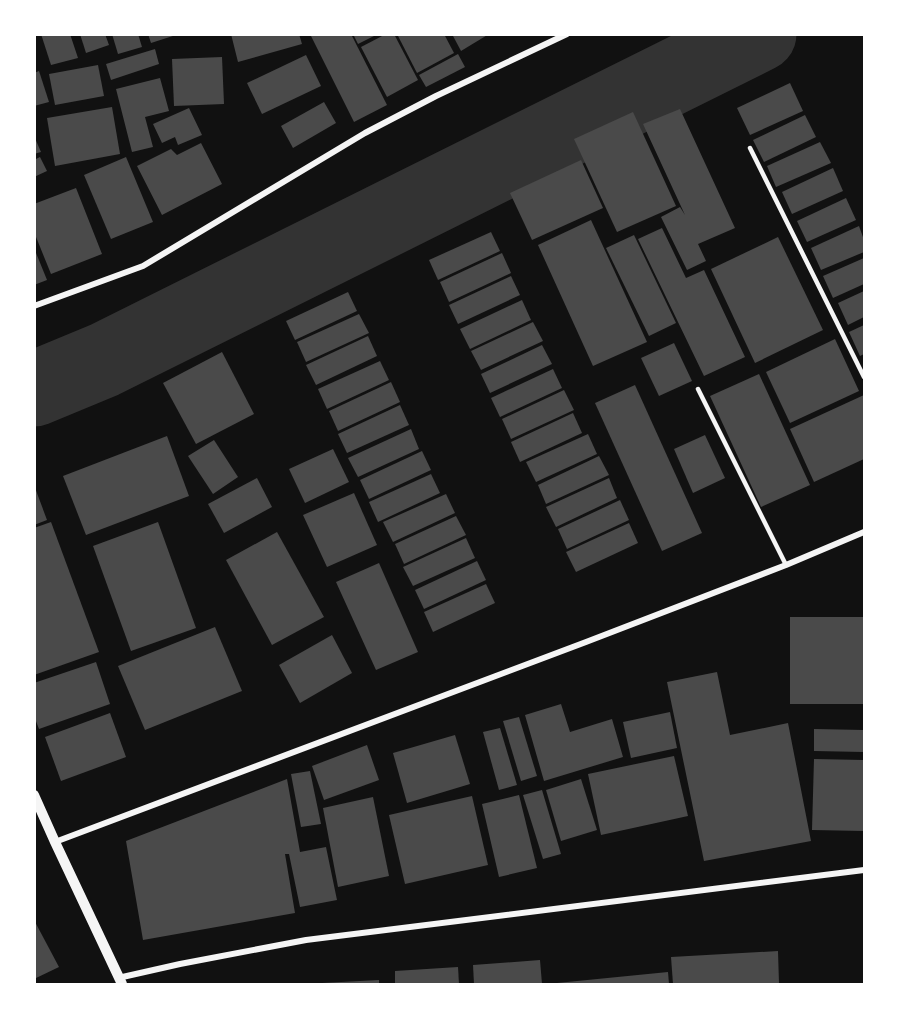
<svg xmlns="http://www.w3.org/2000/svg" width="899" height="1019" font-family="Signika,sans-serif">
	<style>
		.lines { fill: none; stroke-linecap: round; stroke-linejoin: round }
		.river { stroke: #333; stroke-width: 75 }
		.building { fill: #4a4a4a }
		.service { stroke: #f5f5f5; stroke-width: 4.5 }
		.minor { stroke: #f5f5f5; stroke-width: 6 }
		.tertiary { stroke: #f5f5f5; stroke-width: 10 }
	</style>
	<rect width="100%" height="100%" fill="#111"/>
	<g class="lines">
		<path class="river" d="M34 389 104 360 759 34"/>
	</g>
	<g class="building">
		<path d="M41 34H70L78 58 51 65Z"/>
		<path d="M80 34H105L109 45 86 53Z"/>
		<path d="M112 34H138L142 47 118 54Z"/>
		<path d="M148 34H176V35L151 43Z"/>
		<path d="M231 34H299L302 44 238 62Z"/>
		<path d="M310 34H351L387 105 354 122Z"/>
		<path d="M353 34H378L358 44Z"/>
		<path d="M386 34H394L418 80 387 97 361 47Z"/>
		<path d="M397 34H444L454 53 417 73Z"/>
		<path d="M452 34H489L461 51Z"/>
		<path d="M155 49 159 64 111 80 106 64Z"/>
		<path d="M458 54 465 67 426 87 419 75Z"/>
		<path d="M306 55 321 86 262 114 247 83Z"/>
		<path d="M222 57 224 104 174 106 172 59Z"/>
		<path d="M98 65 104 96 55 105 49 74Z"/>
		<path d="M39 71 49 102 34 106V73Z"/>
		<path d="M160 78 169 111 145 117 153 147 132 152 116 89Z"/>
		<path d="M790 83 803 111 750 135 737 108Z"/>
		<path d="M324 102 336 123 293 148 281 126Z"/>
		<path d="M112 107 120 154 55 166 47 118Z"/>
		<path d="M189 108 202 135 178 145 175 137 162 143 153 124Z"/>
		<path d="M680 109 735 228 698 244 706 261 687 270 661 217 680 207 685 215 643 124Z"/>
		<path d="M633 112 676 206 617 232 574 139Z"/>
		<path d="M805 115 816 137 764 162 753 140Z"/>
		<path d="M34 136 41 152 34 154Z"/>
		<path d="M820 142 831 163 776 187 767 166Z"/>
		<path d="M201 143 222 184 162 215 137 166 171 149 177 155Z"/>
		<path d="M40 157 47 171 34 177V160Z"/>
		<path d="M126 157 153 222 111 239 84 175Z"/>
		<path d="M581 160 603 208 532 240 510 193Z"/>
		<path d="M833 168 843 191 792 214 782 192Z"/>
		<path d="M76 188 102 254 51 274 34 232V204Z"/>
		<path d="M846 198 856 220 807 242 797 221Z"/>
		<path d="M591 220 647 342 593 366 538 245Z"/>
		<path d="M859 226 864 240V252L821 270 811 248Z"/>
		<path d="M662 228 686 278 704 270 745 357 704 376 638 239Z"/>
		<path d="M491 232 500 251 438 280 429 260Z"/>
		<path d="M634 235 676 323 649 336 606 248Z"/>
		<path d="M778 237 823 330 755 363 711 269Z"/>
		<path d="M34 248 47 280 34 285Z"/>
		<path d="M502 253 511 273 449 302 440 282Z"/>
		<path d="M864 258V284L833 298 823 276Z"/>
		<path d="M511 276 520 295 458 324 449 305Z"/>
		<path d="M864 291V317L848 325 838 303Z"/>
		<path d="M348 292 357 311 295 340 286 321Z"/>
		<path d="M522 300 531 320 470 349 460 329Z"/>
		<path d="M359 314 369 333 306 362 297 342Z"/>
		<path d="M533 322 543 341 481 370 471 351Z"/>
		<path d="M864 325V354L860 356 849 332Z"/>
		<path d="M368 336 377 356 316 385 306 365Z"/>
		<path d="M835 339 859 391 790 423 766 372Z"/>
		<path d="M674 343 692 381 659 396 641 358Z"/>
		<path d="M542 345 552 364 490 393 481 374Z"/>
		<path d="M222 352 254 414 196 444 163 383Z"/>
		<path d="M380 361 389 380 327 409 318 389Z"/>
		<path d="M553 369 562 388 500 417 491 398Z"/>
		<path d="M759 374 810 485 761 507 710 396Z"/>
		<path d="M391 382 400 402 338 431 329 411Z"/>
		<path d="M635 385 702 533 662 551 595 403Z"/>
		<path d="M564 390 574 410 511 439 502 419Z"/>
		<path d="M864 395V459L814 482 790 429Z"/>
		<path d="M400 405 409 425 347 453 338 434Z"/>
		<path d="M573 413 582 433 520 462 511 442Z"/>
		<path d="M411 429 419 449 358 477 348 458Z"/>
		<path d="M588 434 597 454 536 482 526 462Z"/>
		<path d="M705 435 725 478 693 493 674 449Z"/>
		<path d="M167 436 189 496 86 535 63 476Z"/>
		<path d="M214 440 238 477 213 494 188 456Z"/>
		<path d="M333 449 349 482 305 503 289 469Z"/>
		<path d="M422 451 431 470 369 499 360 480Z"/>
		<path d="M599 456 609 475 546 504 538 485Z"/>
		<path d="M431 474 440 493 378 522 369 502Z"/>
		<path d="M257 478 272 507 224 533 208 504Z"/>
		<path d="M609 478 617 498 556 527 546 507Z"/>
		<path d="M34 485 47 520 34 525Z"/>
		<path d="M354 493 377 545 327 567 303 515Z"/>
		<path d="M446 494 455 513 393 542 383 522Z"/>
		<path d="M620 500 629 520 567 549 558 529Z"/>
		<path d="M456 516 466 535 404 564 395 544Z"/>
		<path d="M51 522 99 652 34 675V528Z"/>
		<path d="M158 522 196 628 131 651 93 546Z"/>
		<path d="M629 523 638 543 576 572 566 552Z"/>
		<path d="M277 532 324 617 272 645 226 560Z"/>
		<path d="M466 538 475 558 413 586 403 567Z"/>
		<path d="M477 561 486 580 424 609 415 590Z"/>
		<path d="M379 563 418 652 376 670 336 582Z"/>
		<path d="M486 584 495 603 433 632 424 612Z"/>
		<rect x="790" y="617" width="74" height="87"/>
		<path d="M215 627 242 691 145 730 118 666Z"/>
		<path d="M332 635 352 673 300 703 279 665Z"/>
		<path d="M96 662 110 704 39 729 34 716V683Z"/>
		<path d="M717 672 730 735 788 723 811 841 704 861 667 682Z"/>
		<path d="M561 704 570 732 612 719 623 757 544 781 525 715Z"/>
		<path d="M670 712 677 748 631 758 623 722Z"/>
		<path d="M110 713 126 757 61 781 45 737Z"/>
		<path d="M519 717 537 776 521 781 503 721Z"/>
		<path d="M500 728 517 785 499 790 483 732Z"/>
		<path d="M814 729 864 730V752L814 751Z"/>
		<path d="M455 735 470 784 407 803 393 753Z"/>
		<path d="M367 745 379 780 324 800 312 766Z"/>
		<path d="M674 756 688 816 601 835 588 774Z"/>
		<path d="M814 759 864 760V831L812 830Z"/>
		<path d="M310 771 321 824 301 827 291 774Z"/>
		<path d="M287 779 300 852 326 847 337 900 300 907 289 854H285L295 913 143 940 126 841Z"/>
		<path d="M581 779 597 830 561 841 546 790Z"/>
		<path d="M542 790 561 854 543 859 523 795Z"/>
		<path d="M519 795 537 868 499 877 482 804Z"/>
		<path d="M472 796 488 865 405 884 389 815Z"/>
		<path d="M373 797 389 876 338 887 323 808Z"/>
		<path d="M34 920 59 967 34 979Z"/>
		<path d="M778 951 779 984H673L671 957Z"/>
		<path d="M540 960 542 984H474L473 965Z"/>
		<path d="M458 967 459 984H395V971Z"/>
		<path d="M668 972 669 984H557V983Z"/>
		<path d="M379 980V984H322V983Z"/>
	</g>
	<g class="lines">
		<g class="service">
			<path d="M750 148 864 377"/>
			<path d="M698 389 786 565"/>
		</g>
		<g class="minor">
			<path d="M34 306 143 266 365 133 436 96 567 34"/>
			<path d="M55 842 586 642 786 565 864 532"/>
			<path d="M118 978 180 964 306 940 864 870"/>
		</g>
		<path class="tertiary" d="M34 795 55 842 122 984"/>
	</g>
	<rect width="899" height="1019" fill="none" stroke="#ffffff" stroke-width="72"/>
</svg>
